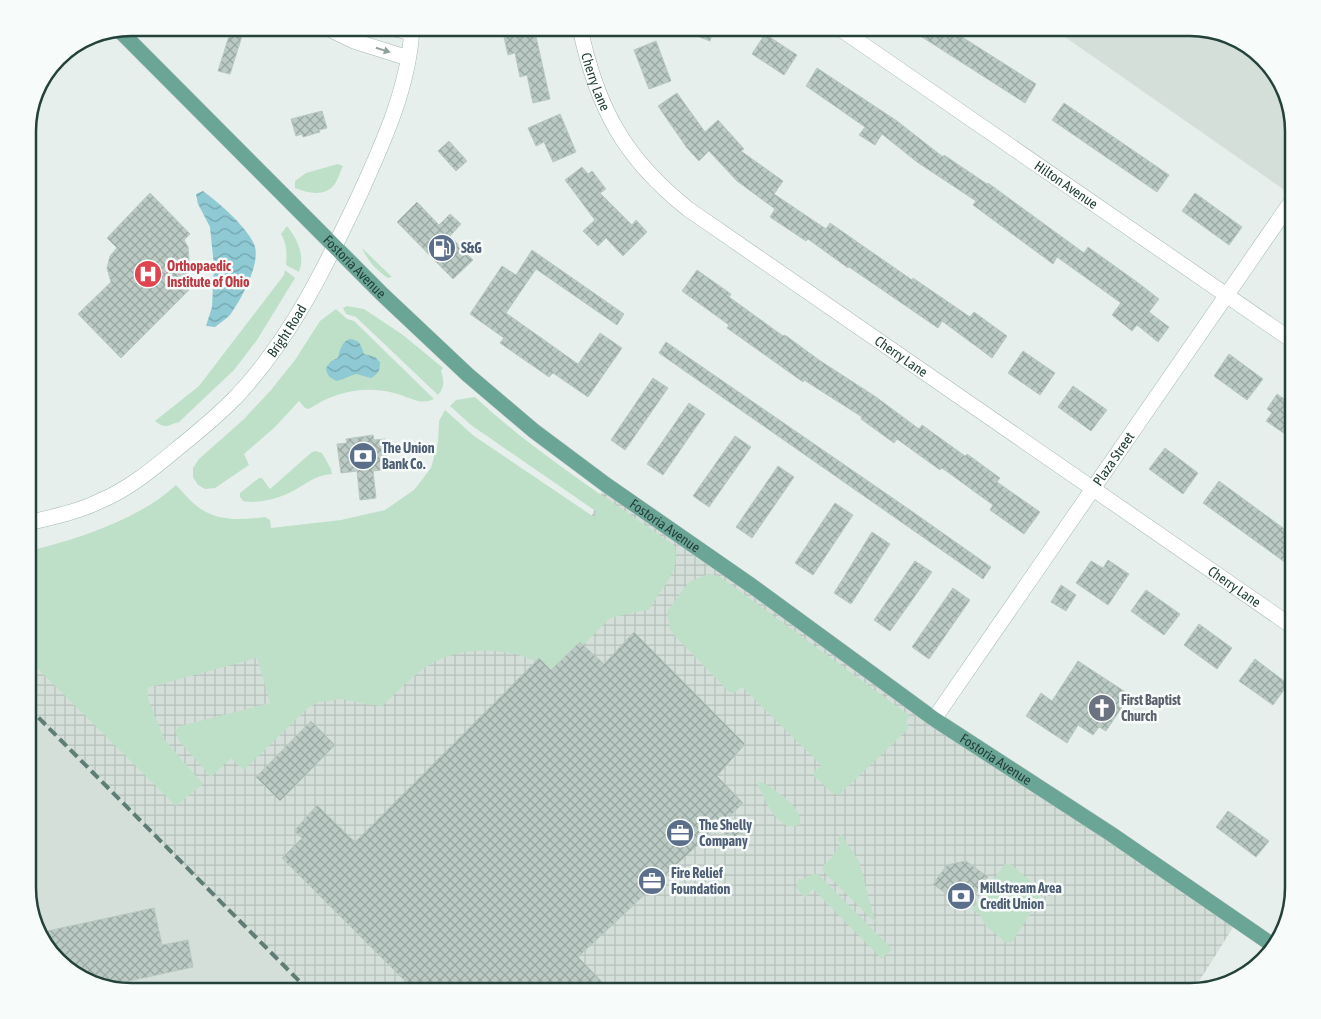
<svg xmlns="http://www.w3.org/2000/svg" width="1321" height="1019" font-family="'Asap Condensed',sans-serif">
	<style>
		.built { fill: #d4dfda }
		.industrial { fill: url(#industrial-grid) }
		.grass { fill: #bfe0c8 }
		.water { fill: url(#water-waves) }
		.building { fill: url(#building-cross-hatch); stroke: #b8c9c2 }
		.lines { fill: none; stroke-linecap: round; stroke-linejoin: round }
		.street-casing { stroke: #a8b8b2; stroke-width: 16 }
		.secondary-casing { stroke: #a4bbb3; stroke-width: 16 }
		.primary-casing { stroke: #c2cac8; stroke-width: 16 }
		.street { stroke: #fff; stroke-width: 15 }
		.secondary { stroke: #fff; stroke-width: 15 }
		.primary { stroke: #6aa596; stroke-width: 15 }
		.rail { stroke: #5f7d75; stroke-width: 4; stroke-dasharray: 10 5; stroke-linecap: butt }
		.oneway { fill: #92a09c }
		.labels { text-anchor: middle; stroke-width: 5; stroke-linejoin: round; paint-order: stroke }
		.street-label { font-size: 14px; fill: #24423a; stroke: #f7fbf9 }
		.service-label { font-size: 14px; font-weight: bold; fill: #4e5e75; stroke: #f7fbf9; text-anchor: start }
		.health-label { font-size: 14px; font-weight: bold; fill: #be3a42; stroke: #f7fbf9; text-anchor: start }
		.worship-label { font-size: 14px; font-weight: bold; fill: #5b616d; stroke: #f7fbf9; text-anchor: start }
		.rim { fill: none; stroke: #24423a; stroke-width: 2.5 }
	</style>
	<defs>
		<pattern id="industrial-grid" width="8" height="8" patternUnits="userSpaceOnUse" patternTransform="scale(1.25)"><rect width="8" height="8" fill="#d4dfda"/><path d="M0 4h8M4 0v8" fill="none" stroke="#b6c1bc"/></pattern>
		<pattern id="water-waves" width="16" height="10" patternUnits="userSpaceOnUse" patternTransform="scale(1.25)"><rect width="16" height="10" fill="#8ec9d4"/><path d="M0 5q4-4 8 0t8 0" fill="none" stroke="#74a5ad"/></pattern>
		<pattern id="building-cross-hatch" width="8" height="8" patternUnits="userSpaceOnUse" patternTransform="scale(1.25)"><rect width="8" height="8" fill="#bbcac4"/><path d="M0 0l8 8M0 8l8-8" fill="none" stroke="#98a6a0"/></pattern>
	</defs>
	<rect width="100%" height="100%" fill="#e6efeb"/>
	<g class="built">
		<path d="M1052 28H1190L1253 49 1283 85 1293 131V196Z"/>
		<path d="M28 707 309 991H131L68 970 38 934 28 895Z"/>
	</g>
	<path class="industrial" d="M605 484 1237 921 1193 991H309L28 707V636L591 517Z"/>
	<g class="grass">
		<path d="M338 164 343 166C340 172 338 180 334 185 325 197 307 193 295 188V181L306 173Z"/>
		<path d="M287 226C298 240 305 255 299 272L286 265C287 254 287 244 281 234Z"/>
		<path d="M362 248 392 277 388 278C376 270 368 261 362 248Z"/>
		<path d="M285 270 295 278 257 340 234 370 179 422C167 425 167 430 155 421L199 386 284 275Z"/>
		<path d="M347 306 364 309 403 335 443 368 441 371C444 381 445 387 438 395L356 317 346 314 343 308Z"/>
		<path d="M336 309 347 319 354 321 434 399C419 406 408 396 394 393 364 385 334 392 309 409L305 408 299 401 275 427 244 454 249 465 215 488 205 489 198 485 193 477V468L199 459 244 419 271 390 295 360 320 321Z"/>
		<path d="M475 397C535 453 607 498 674 545 682 574 661 586 650 609L610 618 583 645 579 642 551 670 539 658 536 661C527 658 518 654 509 653 482 648 450 651 426 667 411 677 397 693 382 706L365 704 342 699 319 702 309 707 244 770 231 758 211 777 179 741 175 730 180 726 270 703 257 658 147 688 149 701 164 739 203 784 176 806 28 659V551C76 540 140 519 176 485 183 492 190 501 198 507 218 522 242 520 265 517L270 520 271 528 341 520 385 510 414 490 431 468 438 442 439 421 445 410 474 436 594 517 597 512 471 425 450 406 456 400Z"/>
		<path d="M316 451 322 453 331 469 332 474C314 475 304 486 289 493 276 499 257 504 243 501L240 497V493L259 478H262L270 489 312 452Z"/>
		<path d="M708 574 719 576 910 716 905 723 909 726 906 731 841 793 837 795 831 792 814 776V772L821 765 742 687 734 693 729 692 674 635 670 629 667 611 689 582Z"/>
		<path d="M762 782C774 789 804 808 800 824 780 836 765 800 758 786V783Z"/>
		<path d="M841 834 859 861 874 918 881 928 823 871V866L831 858 841 842 837 840Z"/>
		<path d="M1005 864H1010L1038 887 1039 900 1012 942 1006 943 985 925 980 915 972 909Z"/>
		<path d="M815 873 819 875 892 949 882 959 813 889 805 898 796 888 799 878 801 880Z"/>
	</g>
	<g class="water">
		<path d="M203 191C219 203 246 226 254 244 262 262 241 300 230 315 226 319 220 323 215 327L206 326 212 307 214 266 210 227 198 204 196 194Z"/>
		<path d="M350 339C360 340 361 345 364 354L375 357 380 362C380 371 378 374 371 378L356 374 337 381C330 378 327 376 326 368L331 361 338 358C340 350 341 342 350 339Z"/>
	</g>
	<g class="building">
		<path d="M502 28H534L550 99 533 103 527 75 520 77 515 53 508 55Z"/>
		<path d="M700 28H714L710 41 697 36Z"/>
		<path d="M908 28H948L1036 84 1025 103Z"/>
		<path d="M230 33 242 36 230 74 218 71Z"/>
		<path d="M765 34 797 55 784 75 752 54Z"/>
		<path d="M656 41 671 81 649 89 634 50Z"/>
		<path d="M817 68 897 121 943 157 944 155 987 184 988 183 1084 253 1088 247 1137 282 1159 299 1149 312 1169 327 1158 342 1137 325 1132 331 1112 315 1121 303 1057 257 1053 264 973 205 976 201 917 162 882 134 875 145 859 135 865 127 806 86Z"/>
		<path d="M677 93 705 132 718 120 744 149 741 151 783 181 774 194 826 229 830 223 912 280 913 278 970 317 974 312 1007 336 992 358 942 321 938 328 849 267 848 268 808 239 806 241 770 217 775 209 737 181 709 151 699 161 687 148 658 106Z"/>
		<path d="M1064 103 1169 175 1157 192 1052 120Z"/>
		<path d="M322 111 327 128 319 130 320 132 303 137 302 134 296 136 291 119Z"/>
		<path d="M560 114 576 152 553 162 544 142 536 146 528 128Z"/>
		<path d="M449 141 467 161 456 171 438 151Z"/>
		<path d="M582 167 588 174 592 171 606 189 600 193 632 225 636 220 647 232 623 256 606 238 598 246 583 231 595 220 565 180Z"/>
		<path d="M150 193 190 234 184 240 188 247 189 261 188 275 185 285 189 290 121 358 78 314 111 282 107 268 110 256 117 248 107 238Z"/>
		<path d="M1195 193 1242 227 1229 245 1182 211Z"/>
		<path d="M417 202 439 225 450 214 461 224 450 236 473 260 453 279 397 222Z"/>
		<path d="M532 250 624 314 617 325 536 269 506 313 578 364 600 333 622 348 588 397 553 373 549 377 500 343 504 338 470 314 502 266 516 275Z"/>
		<path d="M697 270 731 294 729 297 783 336 785 335 819 360 876 397 919 429 922 425 965 456 967 454 1000 478 997 482 1040 512 1024 534 990 510 993 505 942 468 940 470 897 439 894 443 861 419 862 417 804 380 803 382 727 328 729 325 682 291Z"/>
		<path d="M666 342 910 510 991 567 983 579 659 353Z"/>
		<path d="M1023 351 1055 373 1040 395 1008 373Z"/>
		<path d="M1229 354 1263 379 1247 400 1214 376Z"/>
		<path d="M653 378 668 388 625 450 611 440Z"/>
		<path d="M1073 386 1107 410 1091 431 1058 407Z"/>
		<path d="M1277 394 1294 406V428L1288 436 1266 421 1272 413 1267 409Z"/>
		<path d="M689 403 705 414 663 475 647 464Z"/>
		<path d="M373 435 374 440 385 439 388 469 373 471 376 498 360 500 357 471 341 473 337 444 347 443 346 439Z"/>
		<path d="M735 436 751 447 709 507 693 496Z"/>
		<path d="M1165 448 1198 473 1183 494 1149 469Z"/>
		<path d="M778 466 794 477 752 538 736 527Z"/>
		<path d="M1219 481 1294 536V552L1286 563 1203 503Z"/>
		<path d="M835 503 853 515 813 575 795 563Z"/>
		<path d="M872 532 890 544 851 604 834 593Z"/>
		<path d="M1108 560 1129 574 1108 605 1076 583 1091 561 1103 568Z"/>
		<path d="M915 561 932 572 890 631 874 620Z"/>
		<path d="M1061 585 1076 595 1066 611 1051 602Z"/>
		<path d="M953 588 970 600 929 659 912 647Z"/>
		<path d="M1146 590 1180 614 1164 635 1131 611Z"/>
		<path d="M1199 624 1232 648 1217 669 1184 645Z"/>
		<path d="M634 632 745 744 717 776 743 803 728 818 748 839 740 848 718 826 578 957 606 986 601 992H416L282 858 302 838 294 831 317 805 355 842 539 658 551 670 580 642 604 664Z"/>
		<path d="M1255 659 1288 684 1273 705 1239 681Z"/>
		<path d="M1078 661 1130 695 1106 731 1099 727 1093 735 1078 725 1067 743 1026 716 1041 693 1052 701Z"/>
		<path d="M311 721 335 745 280 801 256 777Z"/>
		<path d="M1228 811 1269 841 1256 857 1216 827Z"/>
		<path d="M966 861 988 877 965 908 933 884 947 865Z"/>
		<path d="M154 908 162 945 188 940 193 967 111 985 68 970 38 933Z"/>
	</g>
	<g class="lines">
		<defs>
			<g id="street">
				<path d="M327 28 354 41 408 58"/>
				<path d="M390 28 412 33"/>
				<path id="s1" d="M580 28C597 108 624 158 688 209L1293 627"/>
				<path id="s2" d="M839 28 1293 341"/>
			</g>
			<g id="secondary">
				<path id="s3" d="M28 523C52 517 78 512 100 501 129 489 154 468 178 448 198 432 217 416 235 398 290 340 325 268 359 196 383 143 409 87 412 28"/>
				<path id="s4" d="M934 719 1293 199"/>
			</g>
			<g id="primary">
				<path id="s5" d="M119 30 382 294 468 375 534 431 605 484 752 586 934 719 1111 834 1274 946"/>
			</g>
		</defs>
		<use href="#street" class="street-casing"/>
		<use href="#secondary" class="secondary-casing"/>
		<use href="#primary" class="primary-casing"/>
		<use href="#street" class="street"/>
		<use href="#secondary" class="secondary"/>
		<use href="#primary" class="primary"/>
		<path class="rail" d="M28 707 309 991"/>
	</g>
	<defs><path id="oneway-solid" d="M-6-.8H1V-3.2L6.5 0L1 3.2V.8H-6Z" transform="scale(1.25)"/></defs>
	<use class="oneway" href="#oneway-solid" transform="translate(383 50) rotate(18)"/>
	<defs>
		<symbol id="fuel-disc" viewBox="-11 -11 22 22"><circle r="9.5" fill="#5c6f8a" stroke="#f7fbf9"/><path d="M-5.5-6h7V0h2V4h1.3V-2.5L3-4.5l.8-.8L6-3V5H2.5V1h-1V6h-7ZM-4.2-4.7v3.2H.2V-4.7Z" fill="#fff"/></symbol>
		<symbol id="hospital-disc" viewBox="-11 -11 22 22"><circle r="9.5" fill="#e0444e" stroke="#f7fbf9"/><path d="M-5-5h3v3.5h4V-5h3V5h-3V1.5h-4V5h-3Z" fill="#fff"/></symbol>
		<symbol id="bank-disc" viewBox="-11 -11 22 22"><circle r="9.5" fill="#5c6f8a" stroke="#f7fbf9"/><path d="M-6-4H6V4H-6ZM0-2.3a2.3 2.3 0 1 0 0 4.6a2.3 2.3 0 1 0 0-4.6Z" fill="#fff"/></symbol>
		<symbol id="church-disc" viewBox="-11 -11 22 22"><circle r="9.5" fill="#6b7280" stroke="#f7fbf9"/><path d="M-1.2-6h2.4v3.5h3.3v2.4h-3.3V6h-2.4V-.1h-3.3v-2.4h3.3Z" fill="#fff"/></symbol>
		<symbol id="office-disc" viewBox="-11 -11 22 22"><circle r="9.5" fill="#5c6f8a" stroke="#f7fbf9"/><path d="M-6-3h4V-5.5h4V-3h4V5H-6ZM-1-4.5V-3h2v-1.5ZM-6 0V1H6V0Z" fill="#fff"/></symbol>
	</defs>
	<g fill-rule="evenodd">
		<use href="#fuel-disc" x="426" y="232" width="32" height="32"/>
		<use href="#hospital-disc" x="132" y="258" width="32" height="32"/>
		<use href="#bank-disc" x="347" y="440" width="32" height="32"/>
		<use href="#church-disc" x="1086" y="692" width="32" height="32"/>
		<use href="#office-disc" x="664" y="817" width="32" height="32"/>
		<use href="#office-disc" x="636" y="865" width="32" height="32"/>
		<use href="#bank-disc" x="945" y="880" width="32" height="32"/>
	</g>
	<g class="labels">
		<g class="street-label">
			<text dy="5" stroke="none"><textPath href="#s1" startOffset="56">Cherry Lane</textPath></text>
			<text dy="5" stroke="none"><textPath href="#s2" startOffset="276">Hilton Avenue</textPath></text>
			<text dy="5" stroke="none"><textPath href="#s5" startOffset="334">Fostoria Avenue</textPath></text>
			<text dy="5" stroke="none"><textPath href="#s3" startOffset="331">Bright Road</textPath></text>
			<text dy="5" stroke="none"><textPath href="#s1" startOffset="475">Cherry Lane</textPath></text>
			<text dy="5" stroke="none"><textPath href="#s4" startOffset="316">Plaza Street</textPath></text>
			<text dy="5" stroke="none"><textPath href="#s5" startOffset="739">Fostoria Avenue</textPath></text>
			<text dy="5" stroke="none"><textPath href="#s1" startOffset="880">Cherry Lane</textPath></text>
			<text dy="5" stroke="none"><textPath href="#s5" startOffset="1144">Fostoria Avenue</textPath></text>
		</g>
		<g class="service-label">
			<text x="461" y="253">S&amp;G</text>
			<text x="382" y="453">The Union<tspan x="382" dy="16">Bank Co.</tspan></text>
			<text x="699" y="830">The Shelly<tspan x="699" dy="16">Company</tspan></text>
			<text x="671" y="878">Fire Relief<tspan x="671" dy="16">Foundation</tspan></text>
			<text x="980" y="893">Millstream Area<tspan x="980" dy="16">Credit Union</tspan></text>
		</g>
		<g class="health-label">
			<text x="167" y="271">Orthopaedic<tspan x="167" dy="16">Institute of Ohio</tspan></text>
		</g>
		<g class="worship-label">
			<text x="1121" y="705">First Baptist<tspan x="1121" dy="16">Church</tspan></text>
		</g>
	</g>
	<path d="M0 0H1321V1019H0ZM131 36H1190A95 95 0 0 1 1285 131V888A95 95 0 0 1 1190 983H131A95 95 0 0 1 36 888V131A95 95 0 0 1 131 36Z" fill="#f7fbf9" fill-rule="evenodd"/>
	<path class="rim" d="M131 36H1190A95 95 0 0 1 1285 131V888A95 95 0 0 1 1190 983H131A95 95 0 0 1 36 888V131A95 95 0 0 1 131 36Z"/>
</svg>
